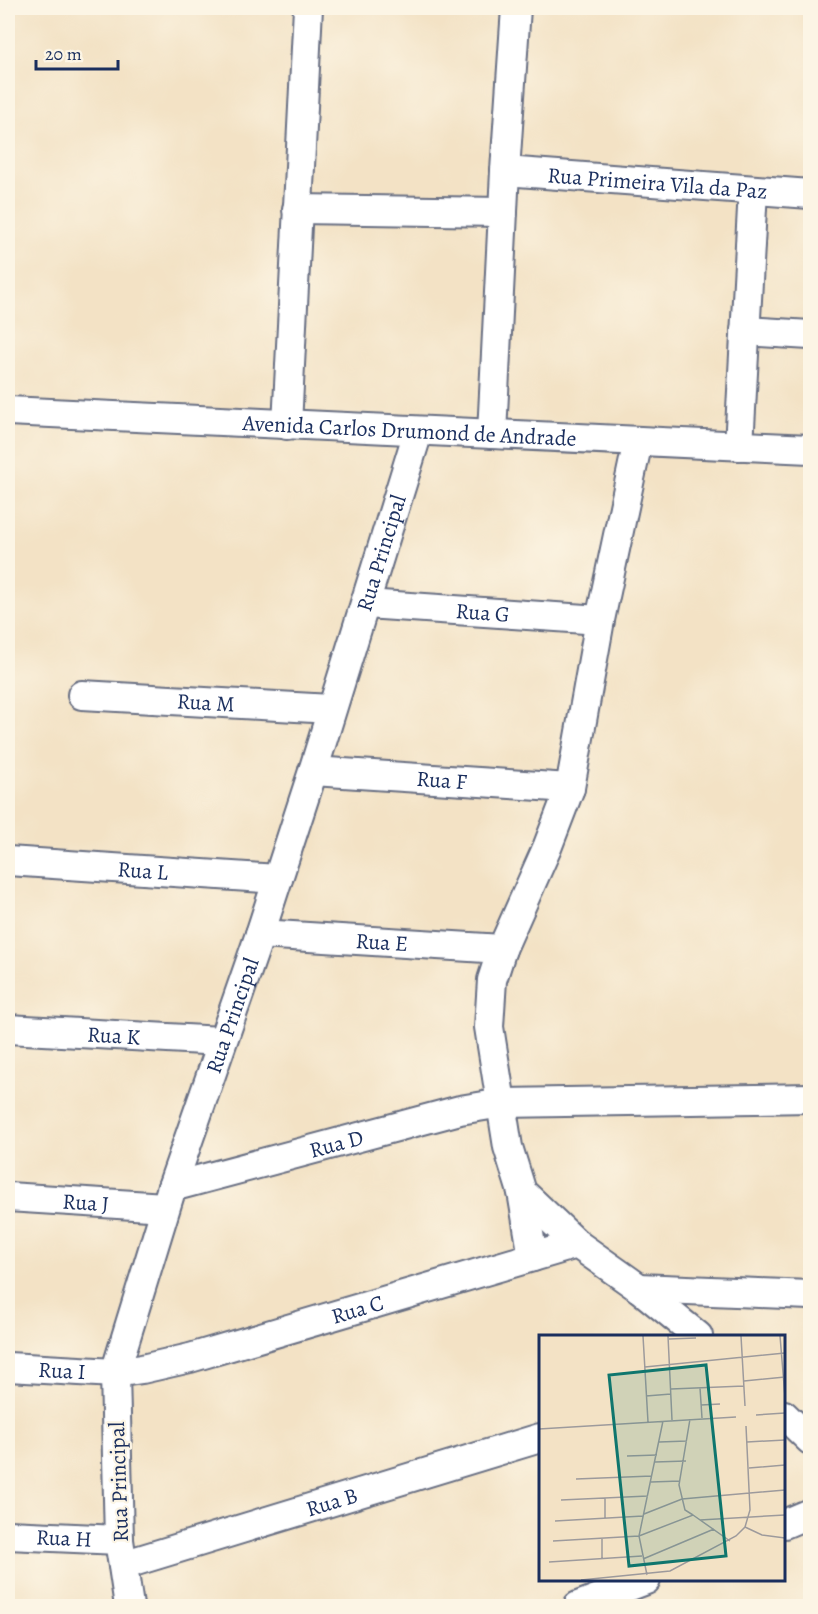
<svg xmlns="http://www.w3.org/2000/svg" width="818" height="1614" font-family="Alegreya,serif">
	<style>
		.lines { fill: none; stroke-linecap: round; stroke-linejoin: round }
		.street-casing { stroke: #676e82; stroke-width: 32 }
		.street { stroke: #fff; stroke-width: 28 }
		.labels { text-anchor: middle; stroke-width: 4.5; stroke-linejoin: round; paint-order: stroke }
		.street-label { font-size: 22px; fill: #1b2f5e; stroke: #fcf5e5 }
		.inset-road { fill: none; stroke: #9d9a9c; stroke-width: 1.5 }
		.view { fill: #0f766e; fill-opacity: 0.15; stroke: #0f766e; stroke-width: 3 }
		.inset-edge { fill: none; stroke: #1b2f5e; stroke-width: 3 }
	</style>
	<rect width="100%" height="100%" fill="#fcf5e5"/>
	<filter id="ink" filterUnits="userSpaceOnUse"><feTurbulence type="fractalNoise" baseFrequency=".0167" numOctaves="2"/><feDisplacementMap in="SourceGraphic" scale="12" xChannelSelector="R" yChannelSelector="G"/><feConvolveMatrix kernelMatrix="1 2 1 2 8 2 1 2 1" color-interpolation-filters="sRGB"/></filter>
	<filter id="wash" filterUnits="userSpaceOnUse"><feTurbulence type="fractalNoise" baseFrequency=".008" numOctaves="4" result="noise"/><feDisplacementMap in="SourceGraphic" scale="24" xChannelSelector="R" yChannelSelector="G"/><feGaussianBlur stdDeviation="1.35" result="paint"/><feColorMatrix in="noise" values="0 0 0 0 0 0 0 0 0 0 0 0 0 0 0 0 0 1.4 0 .05"/><feComposite in="paint" operator="in"/></filter>
	<g filter="url(#wash)">
		<rect width="100%" height="100%" fill="#f3e2c5"/>
	</g>
	<g filter="url(#ink)">
		<g class="lines">
			<defs>
				<g id="street">
					<path id="s1" d="M505 171 810 194"/>
					<path d="M297 209 503 212"/>
					<path d="M745 331 810 335"/>
					<path id="s2" d="M8 411 810 449"/>
					<path d="M287 425 308 8"/>
					<path d="M492 434 505 171 516 8"/>
					<path d="M739 446 753 190"/>
					<path id="s3" d="M366 604 600 620"/>
					<path id="s4" d="M82 695 331 709"/>
					<path id="s5" d="M313 771 570 788"/>
					<path id="s6" d="M8 861 278 879"/>
					<path id="s7" d="M260 934 502 949"/>
					<path id="s8" d="M8 1029 221 1041"/>
					<path id="s9" d="M172 1187 460 1110 502 1103 810 1098"/>
					<path d="M522 1192 533 1257"/>
					<path id="s10" d="M8 1197 165 1207"/>
					<path d="M577 1244 522 1192 508 1147 489 1027 492 980 502 949 547 848 570 788 600 620 638 441"/>
					<path d="M639 1288 810 1295"/>
					<path id="s11" d="M8 1367 115 1373 142 1369 190 1358 577 1244 639 1288 698 1336"/>
					<path d="M784 1415 810 1440"/>
					<path d="M784 1524 810 1513"/>
					<path id="s12" d="M8 1535 119 1540"/>
					<path id="s13" d="M123 1565 540 1438"/>
					<path id="s14" d="M129 1606 119 1540 115 1373 172 1187 260 934 313 771 418 432"/>
					<path d="M578 1606 646 1580"/>
				</g>
			</defs>
			<use href="#street" class="street-casing"/>
			<use href="#street" class="street"/>
		</g>
	</g>
	<g class="labels">
		<g class="street-label">
			<text dy="8" stroke="none"><textPath href="#s1" startOffset="153">Rua Primeira Vila da Paz</textPath></text>
			<text dy="8" stroke="none"><textPath href="#s2" startOffset="402">Avenida Carlos Drumond de Andrade</textPath></text>
			<text dy="8" stroke="none"><textPath href="#s14" startOffset="1096">Rua Principal</textPath></text>
			<text dy="8" stroke="none"><textPath href="#s3" startOffset="117">Rua G</textPath></text>
			<text dy="8" stroke="none"><textPath href="#s4" startOffset="124">Rua M</textPath></text>
			<text dy="8" stroke="none"><textPath href="#s5" startOffset="129">Rua F</textPath></text>
			<text dy="8" stroke="none"><textPath href="#s6" startOffset="135">Rua L</textPath></text>
			<text dy="8" stroke="none"><textPath href="#s7" startOffset="122">Rua E</textPath></text>
			<text dy="8" stroke="none"><textPath href="#s14" startOffset="610">Rua Principal</textPath></text>
			<text dy="8" stroke="none"><textPath href="#s8" startOffset="106">Rua K</textPath></text>
			<text dy="8" stroke="none"><textPath href="#s9" startOffset="170">Rua D</textPath></text>
			<text dy="8" stroke="none"><textPath href="#s10" startOffset="78">Rua J</textPath></text>
			<text dy="8" stroke="none"><textPath href="#s11" startOffset="358">Rua C</textPath></text>
			<text dy="8" stroke="none"><textPath href="#s11" startOffset="54">Rua I</textPath></text>
			<text transform="translate(118 1482) rotate(-92)" y="8">Rua Principal</text>
			<text dy="8" stroke="none"><textPath href="#s13" startOffset="218">Rua B</textPath></text>
			<text dy="8" stroke="none"><textPath href="#s12" startOffset="56">Rua H</textPath></text>
		</g>
	</g>
	<g transform="translate(539 1335)">
		<rect width="246" height="246" fill="#f3e2c5"/>
		<path class="inset-road" d="M104 1 109 87M129 1 133 85M202 1 206 71M241 1 246 62M130 4 157 3M106 32 246 18M205 46 246 42M161 53 163 83M132 54 205 51M107 61 132 59M162 70 181 69M217 80 246 78M151 84 140 150 146 175 154 180M0 94 197 82M120 107 148 106M208 107 246 105M88 121 118 120M116 127 147 126M210 133 246 130M37 144 113 141M112 147 141 146M66 163V183M22 165 109 161M105 179 143 164 246 155M161 185 246 180M16 186 104 181M206 192 223 200 246 203M63 203V224M14 206 100 201 154 180 191 206M104 224 175 194M10 227 103 221M108 240 100 201 124 86M42 245 131 236 197 201 206 192 211 175 207 91"/>
		<path class="view" d="M167 30 187 221 90 231 70 40Z"/>
		<rect width="246" height="246" class="inset-edge"/>
	</g>
	<rect width="818" height="1614" fill="none" stroke="#fcf5e5" stroke-width="30"/>
	<path d="M36 60v9h82v-9" fill="none" stroke="#1b2f5e" stroke-width="3"/>
	<text x="45" y="60" font-size="18" fill="#1b2f5e" stroke="#fcf5e5" stroke-width="4.5" paint-order="stroke">20 m</text>
</svg>
